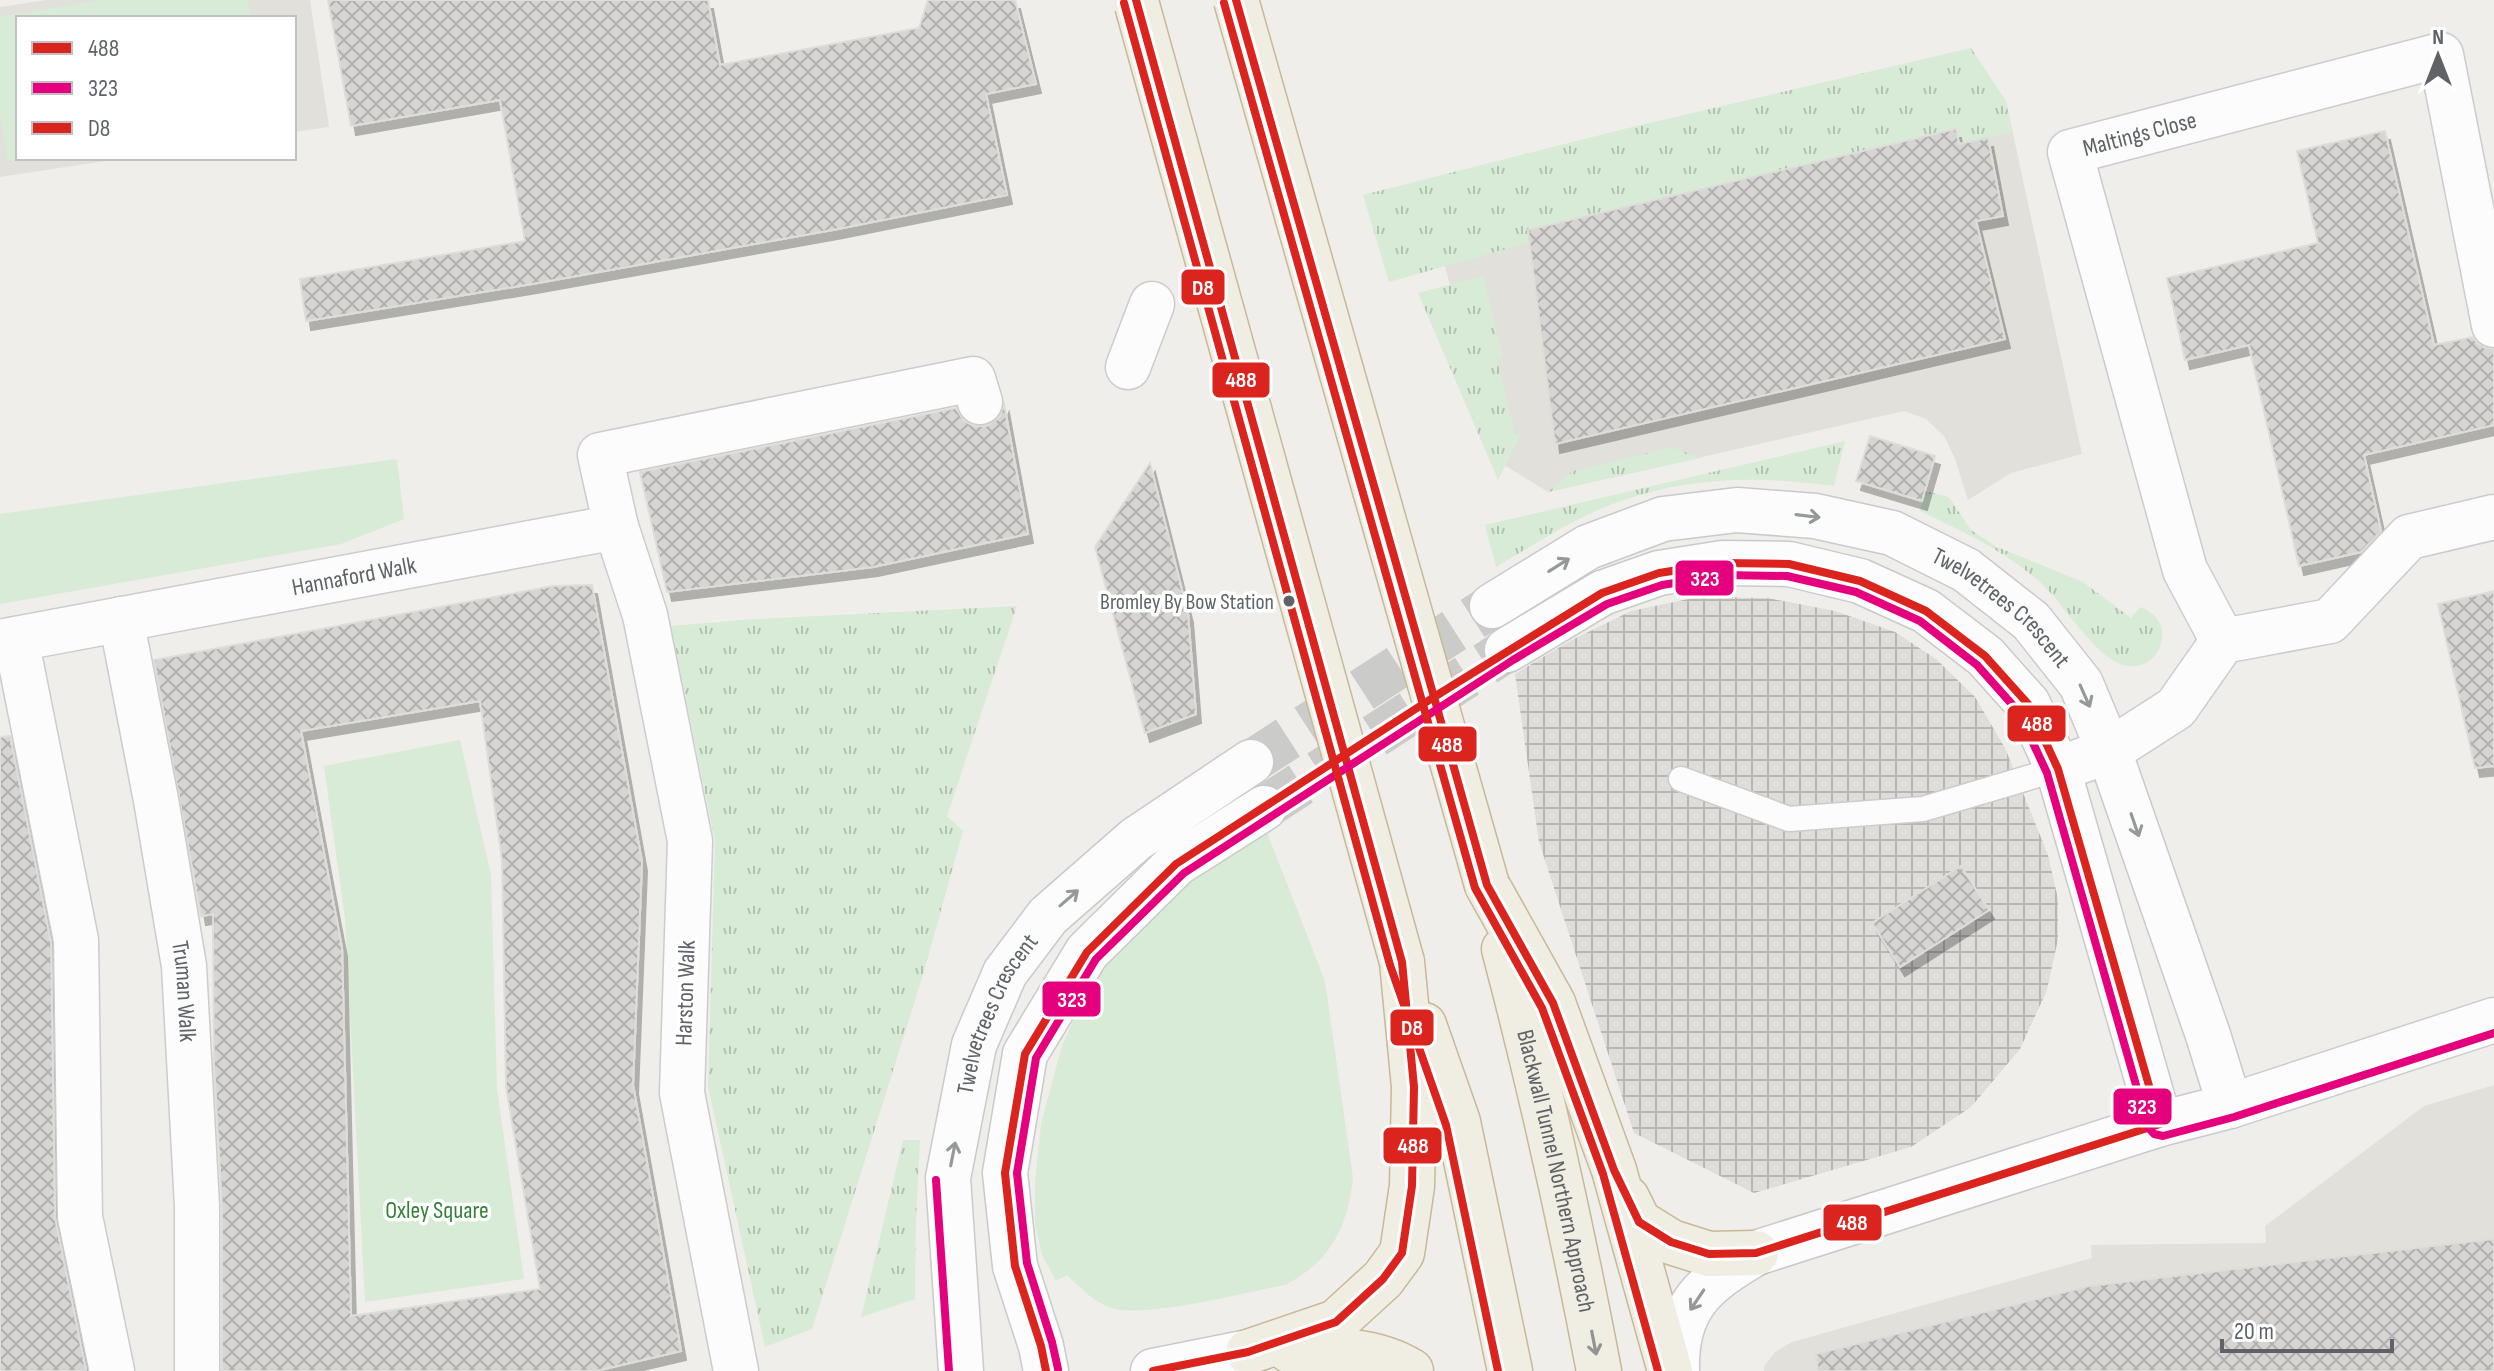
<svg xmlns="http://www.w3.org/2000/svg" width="2494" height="1371" font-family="'Sofia Sans Condensed',sans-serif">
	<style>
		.industrial { fill: url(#industrial-grid) }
		.education { fill: #e2e0da }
		.grass { fill: url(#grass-tufts) }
		.green { fill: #d8ebd6 }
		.building { fill: url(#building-cross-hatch); stroke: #deddd9; stroke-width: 2; fill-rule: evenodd; filter: url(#shadow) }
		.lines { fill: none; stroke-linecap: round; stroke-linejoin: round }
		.secondary-tunnel { stroke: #cbcbca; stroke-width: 44; stroke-dasharray: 44 22; stroke-linecap: butt }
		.lane-casing { stroke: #cbcccc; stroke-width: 27 }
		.street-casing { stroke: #cbcccc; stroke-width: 47 }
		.secondary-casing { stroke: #cacacb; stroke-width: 47 }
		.highway-casing { stroke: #c8b996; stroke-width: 47 }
		.lane { stroke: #fdfcfc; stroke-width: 24 }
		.street { stroke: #fdfcfc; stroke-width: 44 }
		.secondary { stroke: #fdfcfc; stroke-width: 44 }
		.highway { stroke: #f0ede3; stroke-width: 44 }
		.highway-bridge-casing { stroke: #c8b996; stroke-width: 47; stroke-linecap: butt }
		.highway-bridge { stroke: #f0ede3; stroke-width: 44 }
		.bus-1-casing { stroke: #fff; stroke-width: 14 }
		.bus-2-casing { stroke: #fff; stroke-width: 14 }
		.bus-3-casing { stroke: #fff; stroke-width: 14 }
		.bus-1 { stroke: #dc241f; stroke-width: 8 }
		.bus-2 { stroke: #e5007d; stroke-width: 8 }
		.bus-3 { stroke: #dc241f; stroke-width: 8 }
		.oneway { stroke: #96999c }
		.oneway2 { stroke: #929393 }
		.bus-dot { fill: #5f6368; stroke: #fff; stroke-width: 3 }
		.labels { text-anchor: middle; stroke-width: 7; stroke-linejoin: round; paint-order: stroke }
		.bus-label { font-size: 22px; fill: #5f6368; stroke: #fff; text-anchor: end }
		.street-label { font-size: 24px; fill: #5f6368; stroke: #fff }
		.park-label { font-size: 24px; fill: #348238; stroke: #fff }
		.line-badge { stroke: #fff; stroke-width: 3 }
		.badge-label { font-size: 22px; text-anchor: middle; font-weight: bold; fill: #fff }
	</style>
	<defs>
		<pattern id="industrial-grid" width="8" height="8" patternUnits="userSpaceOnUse" patternTransform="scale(2)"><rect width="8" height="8" fill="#dfddda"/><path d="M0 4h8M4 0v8" fill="none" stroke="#b8b7b5"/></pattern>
		<pattern id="grass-tufts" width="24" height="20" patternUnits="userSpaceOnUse" patternTransform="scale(2)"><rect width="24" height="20" fill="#d8ebd6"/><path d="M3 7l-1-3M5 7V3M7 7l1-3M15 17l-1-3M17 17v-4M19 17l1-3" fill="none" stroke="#b2c2b1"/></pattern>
		<pattern id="building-cross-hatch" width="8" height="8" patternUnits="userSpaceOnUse" patternTransform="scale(2)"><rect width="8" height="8" fill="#d6d5d3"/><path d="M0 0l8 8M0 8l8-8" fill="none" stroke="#b1b0af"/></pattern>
		<filter id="shadow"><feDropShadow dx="5" dy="9" stdDeviation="0" flood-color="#0004"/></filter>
	</defs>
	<rect width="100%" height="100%" fill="#efeeea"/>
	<path class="industrial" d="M1698 597 1767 598 1835 611 1895 632 1936 659 1975 697 2005 748 2048 855 2058 899V939L2047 990 2020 1049 1971 1107 1911 1147 1754 1193 1634 1133 1539 842 1515 674 1570 641 1631 611Z"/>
	<g class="education">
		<path d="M47 0H310L329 127 294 132V18H18V158H125L0 177V7Z"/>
		<path d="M2006 101 2082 454 2011 473 1968 500 1955 459 1944 436 1926 419 1904 411 1548 492 1501 463 1437 239Z"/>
		<path d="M2494 1085V1371H1764V1366L1775 1352 1792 1342 2092 1258 2091 1245 2266 1243 2265 1226 2424 1106Z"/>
	</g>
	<g class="grass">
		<path d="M1971 48 2006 101 2012 132 1959 144 1956 130 1530 242 1389 282 1363 195 1624 129Z"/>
		<path d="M1483 276 1503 357 1497 360 1515 435 1521 434 1498 480 1418 293Z"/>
		<path d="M1845 441 1834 486C1760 476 1692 476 1621 501 1577 516 1537 543 1496 567L1485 525Z"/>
		<path d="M1672 447 1700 458 1548 492 1573 471Z"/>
		<path d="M1925 491 1949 497 1971 530 1997 547 2083 582 2131 618 2140 607C2156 613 2166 625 2161 644 2156 661 2139 670 2123 665 2095 657 2063 603 2041 583 2005 551 1962 531 1920 511Z"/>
		<path d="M1017 606 947 816 963 831 923 975 812 1329 765 1347 708 1086 715 841 671 626 755 619Z"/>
		<path d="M903 1140H920L916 1219 915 1299 861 1317Z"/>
	</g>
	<g class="green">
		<path d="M100 0H248L251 18H18V158H25L8 161 0 113V17Z"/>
		<path d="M397 459 404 519 341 544 0 604V514Z"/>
		<path d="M460 740 491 875 497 1089 524 1279 365 1302 345 919 324 766Z"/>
		<path d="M1266 830 1325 981 1353 1178C1348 1227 1330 1262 1285 1285 1246 1292 1145 1319 1112 1308 1093 1302 1081 1288 1067 1275L1056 1281 1042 1255 1035 1224V1182L1041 1124 1061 1049 1082 1001 1118 947 1156 903Z"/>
	</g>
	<g class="building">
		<path d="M328 0H708L720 65 919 28 928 0H1015L1036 84 986 94 1007 195 838 229 532 284 306 321 300 279 525 241 500 100 351 126Z"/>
		<path d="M1956 129 1959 144 1988 138 2003 216 1976 221 2005 339 1555 444 1528 230Z"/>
		<path d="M2385 131 2434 345 2473 337 2476 342 2485 348 2494 349V425L2364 455 2381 531 2361 552 2299 566 2249 345 2185 360 2167 278 2318 243 2297 151Z"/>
		<path d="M1004 404 1028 534 873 567 667 592 640 472 956 408 964 421 974 426H986L999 418Z"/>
		<path d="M1870 436 1935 456 1922 501 1856 481Z"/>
		<path d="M1150 463 1188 614 1196 714 1145 733 1095 547Z"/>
		<path d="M592 585 642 862 633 1085 681 1351 596 1371H222V1206L214 1063 213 914 201 916 154 660 553 586ZM480 701 502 860 506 1087 540 1289 351 1316 342 948 301 731Z"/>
		<path d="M2494 591V766L2475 768 2438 604Z"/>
		<path d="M10 736 51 943 55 1218 86 1371H0V737Z"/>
		<path d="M1961 866 1989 910 1900 967 1872 923Z"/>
		<path d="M2494 1239V1371H1818L1816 1354 2089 1286Z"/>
	</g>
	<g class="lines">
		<g class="secondary-tunnel">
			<path d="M1251 762 1492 606"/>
			<path d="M1264 808 1507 650"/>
		</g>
		<defs>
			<path id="lane" d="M1681 779 1789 819 1923 809 2058 769"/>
			<g id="street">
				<path d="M1128 367 1152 304"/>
				<path d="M616 527 600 455 973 379 980 402"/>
				<path id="s1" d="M121 619 156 800 184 966 197 1206V1371"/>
				<path d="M16 639 76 940 80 1217 112 1371"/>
				<path id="s2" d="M2223 641 2185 570 2070 152 2441 55 2494 325"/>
				<path id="s3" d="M0 642 616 527 645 615 690 841 682 1093 736 1371"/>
				<path d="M2058 769 2109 751 2176 708 2223 641 2330 621 2409 537 2494 517"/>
				<path d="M2230 1106 2494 1020"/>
			</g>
			<g id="secondary">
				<path id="s4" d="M1492 606 1588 547 1663 519 1737 510 1815 516 1892 533 1966 570 2031 621 2081 684 2109 751 2208 1035 2230 1106 2160 1124 1756 1253C1705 1283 1675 1306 1677 1371"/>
				<path d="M1507 650 1602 593 1659 573 1723 563 1789 564 1860 581 1926 611 1985 656 2028 704 2058 769 2160 1124"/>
				<path id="s5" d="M961 1371 948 1178 974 1045 1005 973 1048 916 1136 839 1251 762"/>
				<path d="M1046 1371 1041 1346 1015 1266 1005 1173 1025 1054 1087 952 1176 864 1264 808"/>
				<path d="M1153 1371 1248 1352"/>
			</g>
			<g id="highway">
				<path d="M1487 885 1553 1003 1614 1170 1670 1371"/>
				<path id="s6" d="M1504 949C1541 1089 1572 1229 1599 1371"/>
				<path d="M1424 1025 1458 1122 1510 1371"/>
				<path d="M1627 1198 1639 1222 1671 1242 1709 1254 1756 1253"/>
				<path d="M1290 1351C1331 1350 1374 1348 1411 1371"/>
				<path d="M1248 1352 1336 1322 1383 1279 1402 1253 1412 1186 1414 1087 1402 962"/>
			</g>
		</defs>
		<use href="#lane" class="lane-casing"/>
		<use href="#street" class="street-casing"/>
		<use href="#secondary" class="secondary-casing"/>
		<use href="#highway" class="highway-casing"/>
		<use href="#lane" class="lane"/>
		<use href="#street" class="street"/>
		<use href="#secondary" class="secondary"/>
		<use href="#highway" class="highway"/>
		<defs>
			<g id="highway-bridge">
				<path d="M1236 0 1487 885"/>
				<path d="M1137 5 1402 962"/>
			</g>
		</defs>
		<use href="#highway-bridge" class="highway-bridge-casing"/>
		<use href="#highway-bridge" class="highway-bridge"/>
		<defs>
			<g id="bus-1">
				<path d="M1136 0 1402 962 1414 1087 1412 1186 1402 1253 1383 1279 1336 1322 1248 1352 1153 1371"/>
				<path d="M1236 0 1434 697"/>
				<path d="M1723 563 1789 564 1860 581 1926 611 1985 656 2028 704 2058 769 2160 1124 1756 1253 1709 1254 1671 1242 1639 1222 1614 1170 1553 1003 1487 885 1434 697 1602 593 1659 573Z"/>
				<path d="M1046 1371 1041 1346 1015 1266 1005 1173 1025 1054 1087 952 1176 864 1434 697"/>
			</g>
			<g id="bus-2">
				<path d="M936 1180 949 1371"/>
				<path d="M1058 1369 1052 1342 1027 1263 1017 1173 1036 1058 1096 959 1184 873 1513 660 1607 604 1662 585 1724 575 1787 576 1856 592 1920 621 1977 665 2018 711 2047 773 2148 1127 2154 1134 2163 1136 2234 1117 2494 1033"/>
			</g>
			<g id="bus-3">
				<path d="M1124 3 1390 965 1446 1125 1498 1371"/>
				<path d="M1224 3 1475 888 1542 1008 1603 1174 1658 1371"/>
			</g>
		</defs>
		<use href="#bus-1" class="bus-1-casing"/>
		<use href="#bus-2" class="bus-2-casing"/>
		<use href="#bus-3" class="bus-3-casing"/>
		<use href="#bus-1" class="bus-1"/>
		<use href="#bus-2" class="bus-2"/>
		<use href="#bus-3" class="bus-3"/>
	</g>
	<defs><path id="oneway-shaft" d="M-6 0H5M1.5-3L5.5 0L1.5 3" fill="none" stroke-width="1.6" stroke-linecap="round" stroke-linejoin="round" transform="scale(2)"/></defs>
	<g class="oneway">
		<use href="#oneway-shaft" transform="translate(1808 516) rotate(7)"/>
		<use href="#oneway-shaft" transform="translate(1559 565) rotate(-32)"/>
		<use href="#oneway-shaft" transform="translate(2085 696) rotate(66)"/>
		<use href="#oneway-shaft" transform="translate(2135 825) rotate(71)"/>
		<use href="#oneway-shaft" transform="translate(1069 898) rotate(-41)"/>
		<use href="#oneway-shaft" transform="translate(953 1154) rotate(-79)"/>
		<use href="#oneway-shaft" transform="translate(1697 1300) rotate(124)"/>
	</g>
	<use class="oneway2" href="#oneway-shaft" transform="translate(1594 1343) rotate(79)"/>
	<circle class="bus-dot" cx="1289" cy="601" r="7"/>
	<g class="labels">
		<g class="bus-label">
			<text x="1274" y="609">Bromley By Bow Station</text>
		</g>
		<g class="street-label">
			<text dy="8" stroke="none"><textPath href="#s2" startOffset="586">Maltings Close</textPath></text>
			<text dy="8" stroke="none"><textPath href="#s3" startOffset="360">Hannaford Walk</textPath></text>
			<text dy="8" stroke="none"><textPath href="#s4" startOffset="558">Twelvetrees Crescent</textPath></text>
			<text dy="8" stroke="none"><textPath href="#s1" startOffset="378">Truman Walk</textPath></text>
			<text transform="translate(685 993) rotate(-88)" y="8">Harston Walk</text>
			<text dy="8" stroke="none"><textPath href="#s5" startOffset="366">Twelvetrees Crescent</textPath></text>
			<text dy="8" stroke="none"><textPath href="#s6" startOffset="228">Blackwall Tunnel Northern Approach</textPath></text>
		</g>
		<g class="park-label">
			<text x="437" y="1218">Oxley Square</text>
		</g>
	</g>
	<g class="line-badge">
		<rect x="1180" y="268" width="46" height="38" rx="8" fill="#dc241f"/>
		<rect x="1211" y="361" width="60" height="38" rx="8" fill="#dc241f"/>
		<rect x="1674" y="559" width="61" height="38" rx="8" fill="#e5007d"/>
		<rect x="2006" y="704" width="61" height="39" rx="8" fill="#dc241f"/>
		<rect x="1417" y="725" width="61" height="38" rx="8" fill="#dc241f"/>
		<rect x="1041" y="980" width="61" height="38" rx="8" fill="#e5007d"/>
		<rect x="1389" y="1008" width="46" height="39" rx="8" fill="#dc241f"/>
		<rect x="2112" y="1087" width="61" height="39" rx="8" fill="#e5007d"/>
		<rect x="1382" y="1126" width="61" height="39" rx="8" fill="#dc241f"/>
		<rect x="1822" y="1203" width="61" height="39" rx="8" fill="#dc241f"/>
	</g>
	<g class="badge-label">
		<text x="1203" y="295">D8</text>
		<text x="1241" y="387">488</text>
		<text x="1705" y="586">323</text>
		<text x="2037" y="731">488</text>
		<text x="1447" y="752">488</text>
		<text x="1072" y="1007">323</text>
		<text x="1412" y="1035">D8</text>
		<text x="2142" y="1114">323</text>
		<text x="1413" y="1153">488</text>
		<text x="1852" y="1230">488</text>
	</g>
	<rect x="16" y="16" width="280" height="144" fill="#ffffff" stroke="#bfc1c3" stroke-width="2"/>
	<rect x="32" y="42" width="40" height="12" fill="#dc241f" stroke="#bfc1c3" stroke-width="2"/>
	<text x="88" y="56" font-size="24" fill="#5f6368">488</text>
	<rect x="32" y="82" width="40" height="12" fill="#e5007d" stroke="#bfc1c3" stroke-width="2"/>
	<text x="88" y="96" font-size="24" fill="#5f6368">323</text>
	<rect x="32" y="122" width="40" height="12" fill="#dc241f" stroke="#bfc1c3" stroke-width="2"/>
	<text x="88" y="136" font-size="24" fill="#5f6368">D8</text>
	<g transform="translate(2438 56)" stroke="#ffffff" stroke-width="6" paint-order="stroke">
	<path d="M0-6L14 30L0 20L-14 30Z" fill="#5f6368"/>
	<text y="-12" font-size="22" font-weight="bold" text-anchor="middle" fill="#5f6368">N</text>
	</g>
	<path d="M2222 1339v12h170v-12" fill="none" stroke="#5f6368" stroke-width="4"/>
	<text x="2234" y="1339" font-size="24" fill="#5f6368" stroke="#ffffff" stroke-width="6" paint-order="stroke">20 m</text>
</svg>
